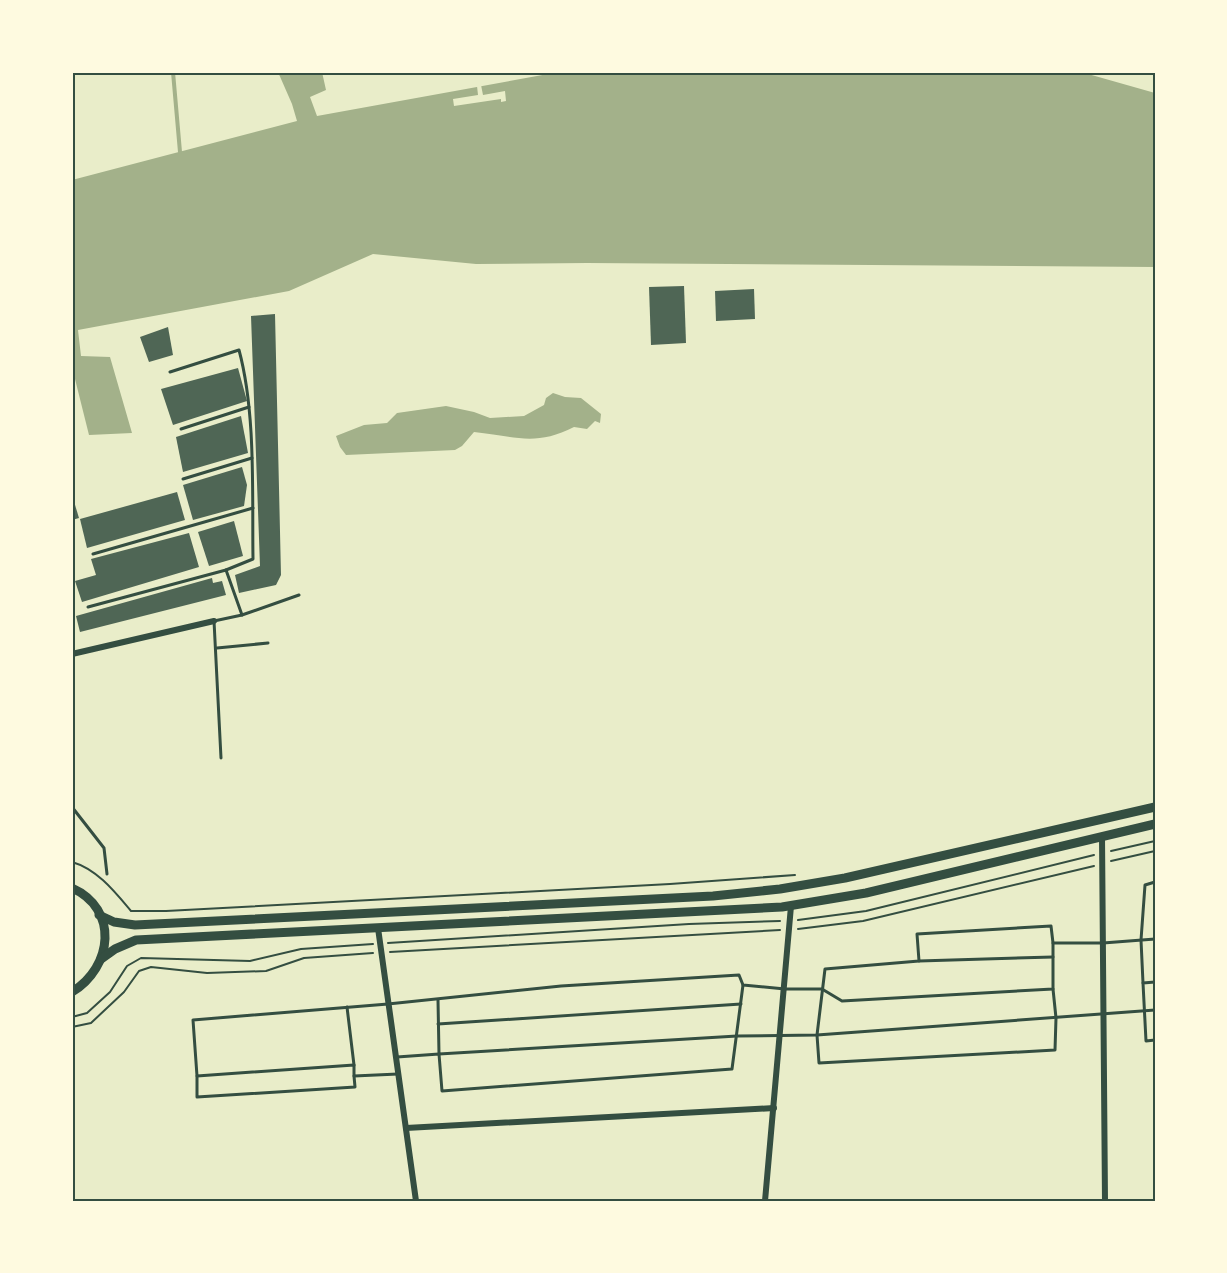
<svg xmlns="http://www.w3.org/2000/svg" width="1227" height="1273" font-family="'Fira Sans Condensed',sans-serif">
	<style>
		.water { fill: #a3b18a }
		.pier { fill: #e9edc9 }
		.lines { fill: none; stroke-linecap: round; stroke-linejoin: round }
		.stream { stroke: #a3b18a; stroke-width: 4 }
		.building { fill: #4f6655 }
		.path { stroke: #344e41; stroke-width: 2 }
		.service { stroke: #344e41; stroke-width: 3 }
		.minor { stroke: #344e41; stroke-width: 6 }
		.secondary { stroke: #344e41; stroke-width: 9 }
		.neatline { fill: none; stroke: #344e41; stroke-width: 2 }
	</style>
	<rect width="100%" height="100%" fill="#e9edc9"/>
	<g class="water">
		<path d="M278 72H322L326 90 310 97 317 116 559 72H1081L1155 93V267L587 263 476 264 373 254 289 291 78 330 81 356 110 357 132 433 89 435 72 367V180L297 121 292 104Z"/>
		<path d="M553 393 565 397 581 398 601 414 600 423 595 421 587 429 574 427C535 447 514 436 474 432L462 446 455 450 346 455 340 447 336 436 364 425 387 423 397 413 446 406 474 412 490 418 524 416 544 405 546 398Z"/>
	</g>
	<path class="pier" d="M481 85 483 95 505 91 506 101 501 102V99L454 106 453 99 478 95 477 86Z"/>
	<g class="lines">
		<path class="stream" d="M173 72 180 152"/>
	</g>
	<g class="building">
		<path d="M684 286 686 343 651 345 649 287Z"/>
		<path d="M754 289 755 319 716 321 715 291Z"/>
		<path d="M275 314 281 575 276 585 239 593 235 575 260 566 251 316Z"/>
		<path d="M168 327 173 355 149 362 140 337Z"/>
		<path d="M238 368 247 401 173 425 161 389Z"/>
		<path d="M241 416 248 453 183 472 176 437Z"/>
		<path d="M242 467 247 485 244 506 193 520 183 485Z"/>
		<path d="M177 492 185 520 87 548 80 519Z"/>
		<path d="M72 495 79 518 72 520Z"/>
		<path d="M234 521 243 556 209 566 198 532Z"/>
		<path d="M189 533 199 567 82 602 75 581 96 575 91 559Z"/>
		<path d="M212 578 213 583 222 581 226 595 80 632 76 616Z"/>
	</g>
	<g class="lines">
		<g class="path">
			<path d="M1111 851 1155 841"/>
			<path d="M1111 861 1155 851"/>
			<path d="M72 862C97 869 115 892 131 911H166L670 884 795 875"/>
			<path d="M798 920 866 911 1094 855"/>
			<path d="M798 929 863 921 1094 866"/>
			<path d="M388 943 689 924 780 921"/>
			<path d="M390 952 780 930"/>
			<path d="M72 1017 87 1013 110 992 127 966 141 958 250 961 301 949 373 944"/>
			<path d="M72 1027 91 1023 124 992 139 971 151 967 207 973 266 971 304 958 373 953"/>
		</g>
		<g class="service">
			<path d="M170 372 239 350C256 413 252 493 253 559L226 570 242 615"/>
			<path d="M181 429 249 407"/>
			<path d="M183 479 252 458"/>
			<path d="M93 554 253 508"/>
			<path d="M88 607 226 570"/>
			<path d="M217 648 268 643"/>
			<path d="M221 758 214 621 242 615 299 595"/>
			<path d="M72 807 104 848 107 874"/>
			<path d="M919 961 1053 957"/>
			<path d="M1155 982 1143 983 1146 1041 1155 1040"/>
			<path d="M1143 983 1141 940 1145 885 1155 882"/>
			<path d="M1053 989 1056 1018 1055 1050 819 1063 817 1035 825 969 919 961 917 934 1051 926 1053 943"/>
			<path d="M438 1000 439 1054 737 1036 817 1035 1155 1010"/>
			<path d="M347 1007 354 1065"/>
			<path d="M438 1024 741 1004"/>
			<path d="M397 1057 439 1054 442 1091 732 1069 743 985"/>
			<path d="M398 1074 354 1076V1065L197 1076 193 1020 388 1004 561 986 739 975 743 985 785 989H822L842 1001 1053 989V943H1103L1155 939"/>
			<path d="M197 1076V1097L355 1087 354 1076"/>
		</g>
		<g class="minor">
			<path d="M72 654 214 621"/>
			<path d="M1102 836 1105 1201"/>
			<path d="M378 928 416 1201"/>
			<path d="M406 1128 774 1108"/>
			<path d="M765 1201 791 906"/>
		</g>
		<g class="secondary">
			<path d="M72 888C119 909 113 967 72 992"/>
			<path d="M99 915 114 922 135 925 713 896 780 889 845 878 1155 807"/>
			<path d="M101 959 115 949 136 940 782 907 866 893 1155 824"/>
		</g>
	</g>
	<rect width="1227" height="1273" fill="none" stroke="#fefae0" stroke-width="147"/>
	<rect x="74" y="74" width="1080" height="1126" class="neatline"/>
</svg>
